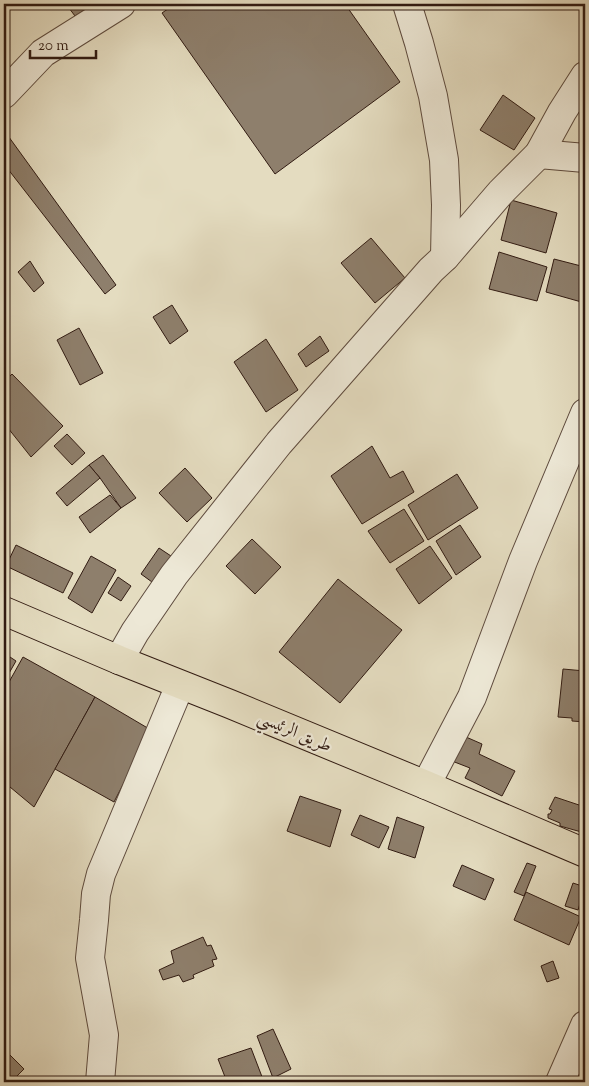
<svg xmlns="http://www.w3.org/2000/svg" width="589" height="1086" font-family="'Sorts Mill Goudy',Amiri,serif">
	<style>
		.building { fill: #8e7f6c; stroke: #311b12 }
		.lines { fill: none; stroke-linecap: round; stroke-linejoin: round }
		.minor-casing { stroke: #5e4b3e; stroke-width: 30 }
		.major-casing { stroke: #311b12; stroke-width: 30 }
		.minor { stroke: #ede8d6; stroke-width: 28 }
		.major { stroke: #e4dcc0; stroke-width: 28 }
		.labels { text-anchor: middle; stroke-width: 4.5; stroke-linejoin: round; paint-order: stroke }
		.street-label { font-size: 18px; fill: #311b12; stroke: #ede8d6 }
	</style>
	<rect width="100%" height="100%" fill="#e4dcc0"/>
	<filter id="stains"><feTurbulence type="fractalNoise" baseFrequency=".004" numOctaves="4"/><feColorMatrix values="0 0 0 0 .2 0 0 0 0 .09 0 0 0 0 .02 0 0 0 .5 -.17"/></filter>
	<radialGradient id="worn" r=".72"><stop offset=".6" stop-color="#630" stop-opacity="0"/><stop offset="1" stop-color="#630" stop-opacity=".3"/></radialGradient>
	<g class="building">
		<path d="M66 4H94L75 16Z"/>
		<path d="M175 4H345L400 82 275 174 162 13Z"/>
		<path d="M503 95 535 118 514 150 480 130Z"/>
		<path d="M6 133 116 285 105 294 4 164V134Z"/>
		<path d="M511 200 557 213 546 253 501 240Z"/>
		<path d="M371 238 405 278 375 303 341 263Z"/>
		<path d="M499 252 547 267 537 301 489 289Z"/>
		<path d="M554 259 585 267V303L546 292Z"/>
		<path d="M30 261 44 283 34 292 18 272Z"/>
		<path d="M172 305 188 331 170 344 153 317Z"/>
		<path d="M79 328 103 373 80 385 57 340Z"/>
		<path d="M320 336 329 351 306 367 298 354Z"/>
		<path d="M266 339 298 390 266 412 234 362Z"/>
		<path d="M12 374 63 426 31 457 4 423V382Z"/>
		<path d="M67 434 85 453 72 465 54 446Z"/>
		<path d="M372 446 390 478 403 471 414 492 362 524 331 476Z"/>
		<path d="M103 455 136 498 121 508 100 478 89 465Z"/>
		<path d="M89 465 100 478 67 506 56 493Z"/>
		<path d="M185 468 212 498 187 522 159 493Z"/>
		<path d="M457 474 478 508 428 540 408 505Z"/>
		<path d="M110 495 121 508 90 533 79 517Z"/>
		<path d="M404 509 424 541 390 563 368 531Z"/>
		<path d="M460 525 481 557 456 575 436 541Z"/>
		<path d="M252 539 281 567 255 594 226 566Z"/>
		<path d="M16 545 73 573 63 593 6 566Z"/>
		<path d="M430 546 452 578 419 604 396 569Z"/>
		<path d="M159 548 171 556 152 582 141 574Z"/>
		<path d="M91 556 116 570 92 613 68 598Z"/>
		<path d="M118 577 131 586 121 601 108 593Z"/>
		<path d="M338 579 402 630 340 703 279 652Z"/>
		<path d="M4 653 16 661 4 682Z"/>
		<path d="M23 657 95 697 34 807 4 782V691Z"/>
		<path d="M563 669 585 671V722L572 721V718L558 717Z"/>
		<path d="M95 697 151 730 114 802 55 769Z"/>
		<path d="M466 737 482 744 479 754 515 771 502 796 465 778 470 768 452 761Z"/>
		<path d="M300 796 341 810 330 847 287 831Z"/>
		<path d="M555 797 585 807V833L560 826V823L548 818V814H550L552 810 549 809Z"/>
		<path d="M360 815 389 827 379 848 351 835Z"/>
		<path d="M397 817 424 827 415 858 388 849Z"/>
		<path d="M527 863 536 866 524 896 514 892Z"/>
		<path d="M462 865 494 879 485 900 453 886Z"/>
		<path d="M573 883 585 887 578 910 565 906Z"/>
		<path d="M526 892 581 917 569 945 514 920Z"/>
		<path d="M203 937 207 946 211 945 217 959 212 960 214 966 193 975 194 978 183 982 179 975 163 980 159 970 174 963 171 951Z"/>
		<path d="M553 961 559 978 547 982 541 966Z"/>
		<path d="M273 1029 291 1069 273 1078 257 1036Z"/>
		<path d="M251 1048 264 1082H227L218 1059Z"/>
		<path d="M5 1050 24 1069 11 1082H4V1051Z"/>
	</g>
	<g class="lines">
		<defs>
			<g id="minor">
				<path d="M407 4 419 43 433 96 444 160 446 205 445 257"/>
				<path d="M4 94 43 53 121 4"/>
				<path d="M539 154 585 158"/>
				<path d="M119 660 135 632 174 575 279 443 431 270 445 257 501 192 539 154 562 112 585 76"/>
				<path d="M426 785 472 697 523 561 585 413"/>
				<path d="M100 1082 104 1035 90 958 94 920 96 894 101 874 180 685"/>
				<path d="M560 1082 585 1025"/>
			</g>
			<path id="major" d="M4 611 119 660 230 704 426 785 585 853"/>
		</defs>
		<use href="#minor" class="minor-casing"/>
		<use href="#major" class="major-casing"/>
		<use href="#minor" class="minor"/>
		<use href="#major" class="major"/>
	</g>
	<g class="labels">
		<g class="street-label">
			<text transform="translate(295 731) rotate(23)" y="6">طريق الرئيسي</text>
		</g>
	</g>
	<rect width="589" height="1086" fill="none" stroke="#e4dcc0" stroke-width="20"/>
	<rect x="5" y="5" width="579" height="1076" fill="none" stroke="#311b12" stroke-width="2.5"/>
	<rect x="10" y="10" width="569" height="1066" fill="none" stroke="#311b12"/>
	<path d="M30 50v8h66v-8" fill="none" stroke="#311b12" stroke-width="2.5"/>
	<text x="38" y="50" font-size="15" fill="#311b12" stroke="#ede8d6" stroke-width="4" paint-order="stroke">20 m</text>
	<rect width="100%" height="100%" filter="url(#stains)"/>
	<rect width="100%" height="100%" fill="url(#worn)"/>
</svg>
